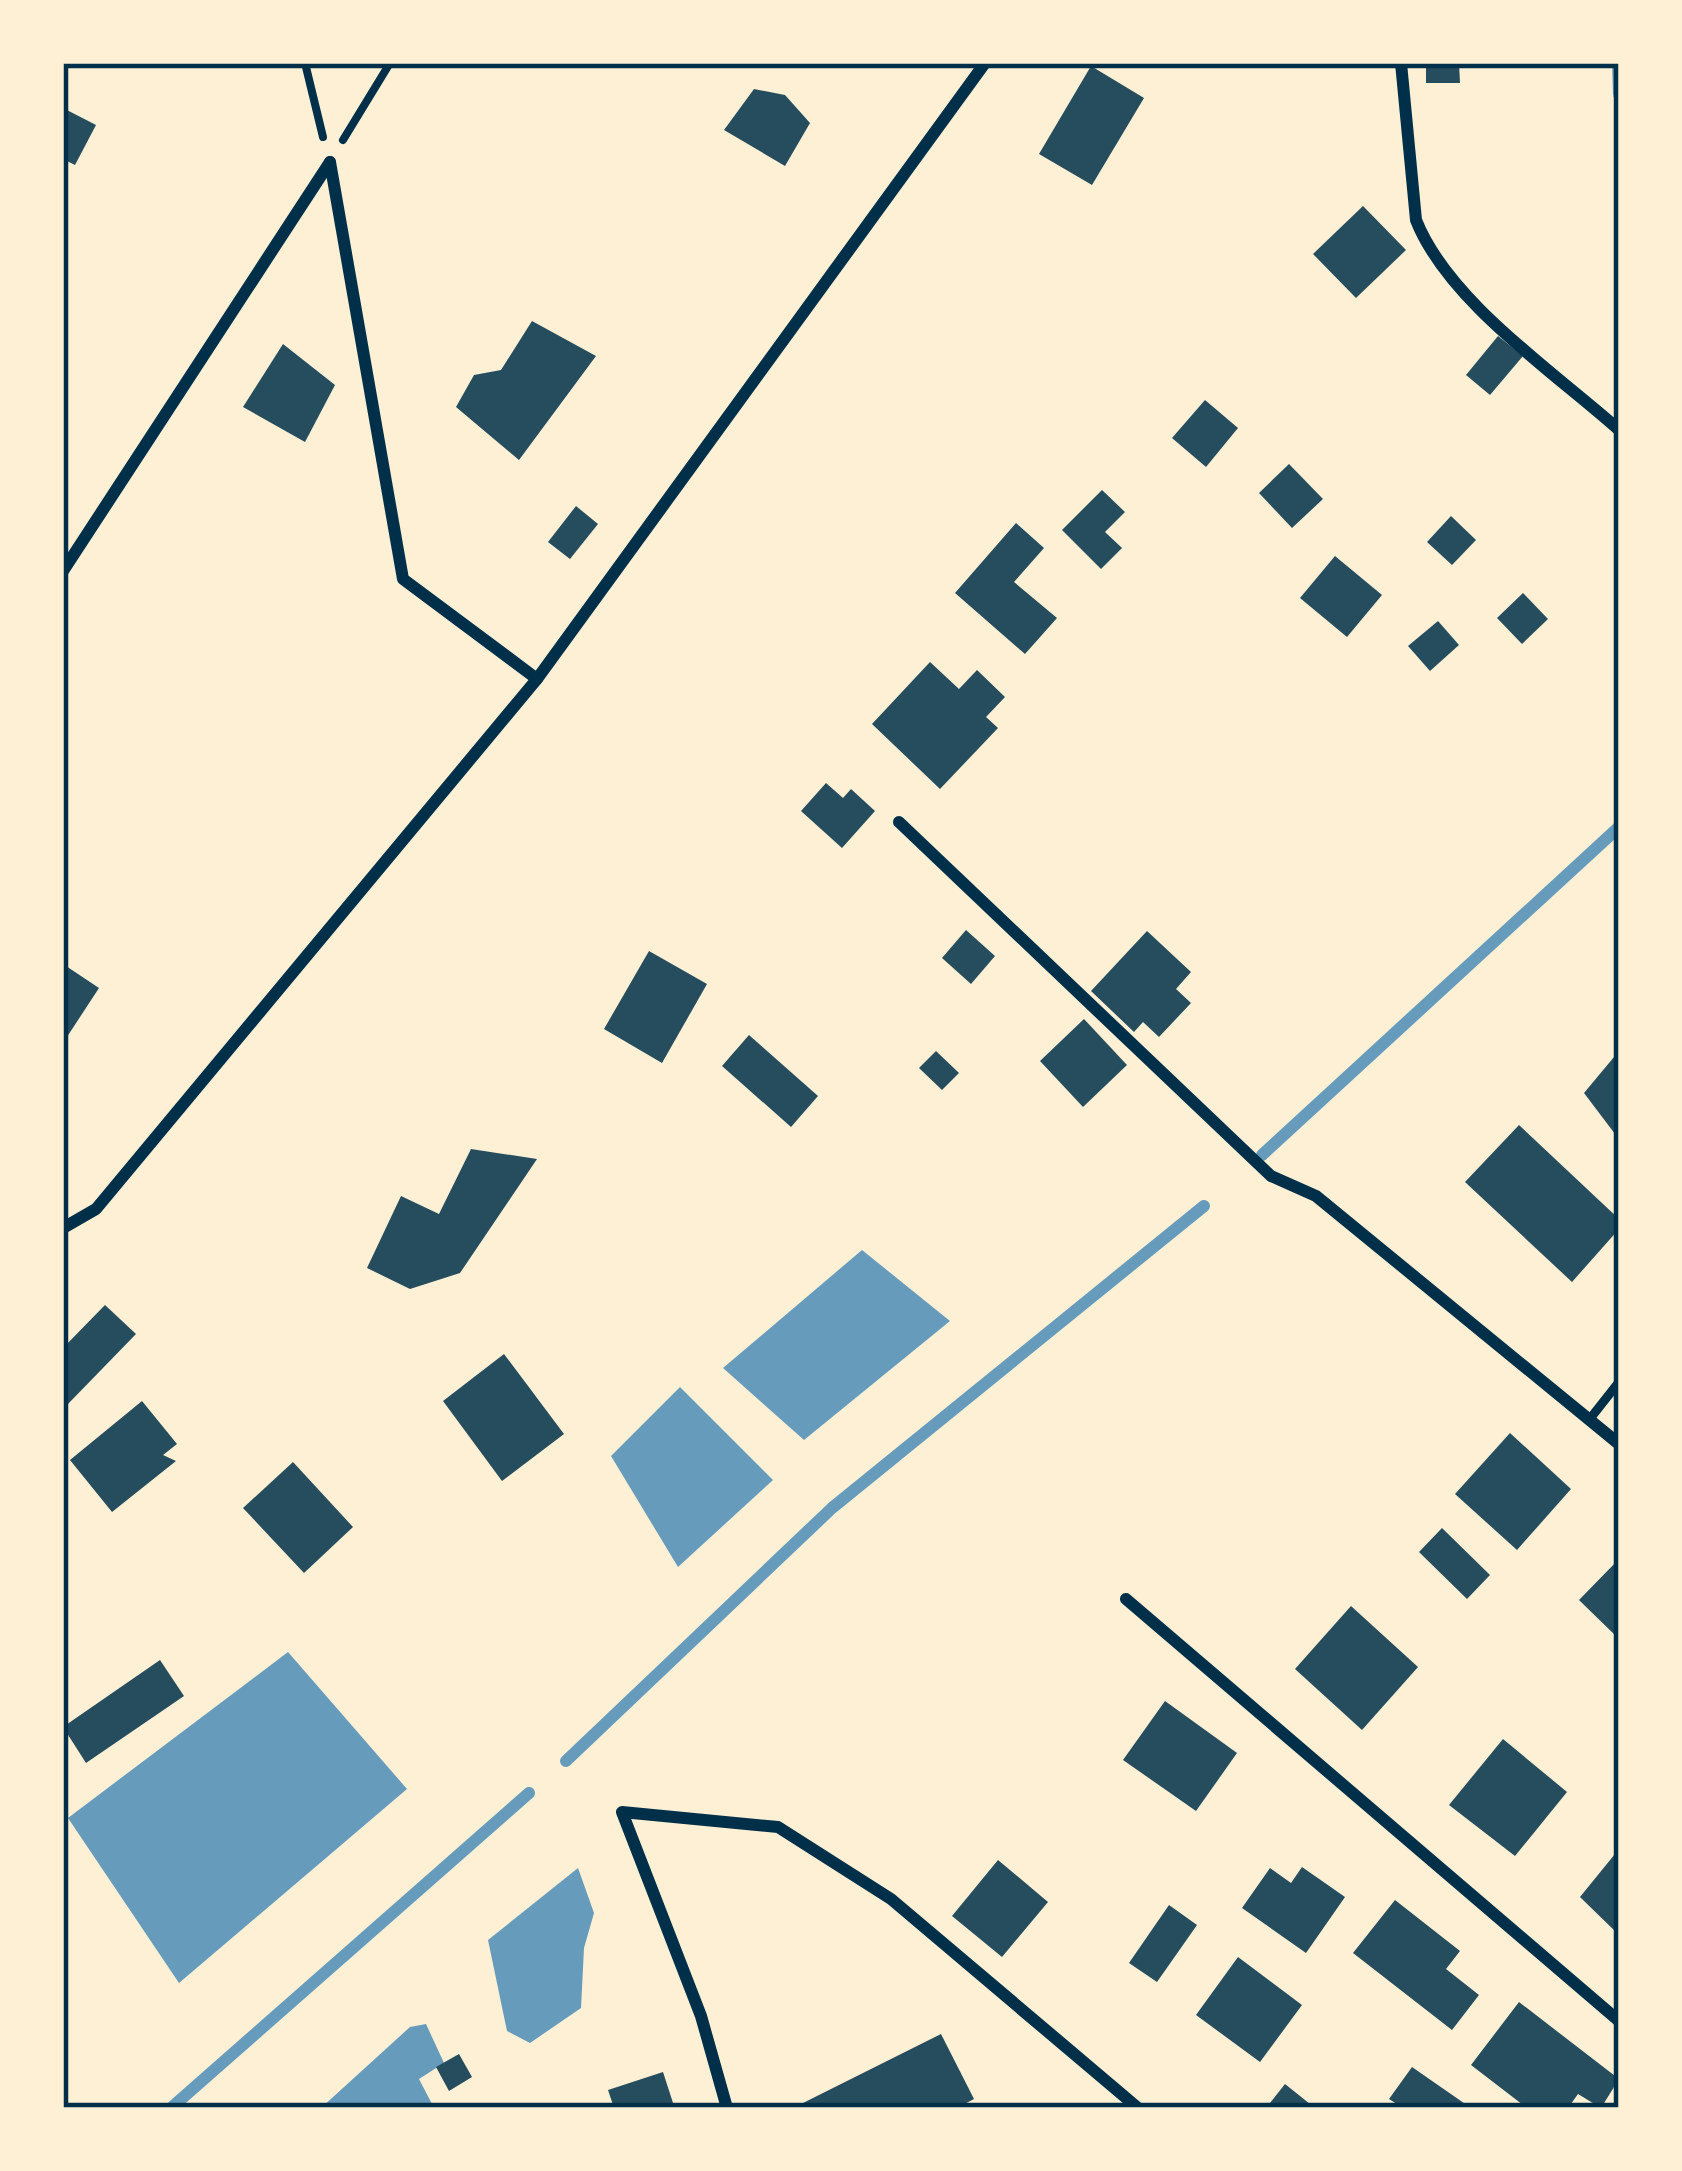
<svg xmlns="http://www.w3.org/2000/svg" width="1682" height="2171" font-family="Roboto,sans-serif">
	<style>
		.water { fill: #669bbc }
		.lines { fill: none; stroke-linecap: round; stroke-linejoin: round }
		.stream { stroke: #669bbc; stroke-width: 12 }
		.building { fill: #264d5e }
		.path { stroke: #003049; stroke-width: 8 }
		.service { stroke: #003049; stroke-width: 9 }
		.minor { stroke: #003049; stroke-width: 12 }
		.neatline { fill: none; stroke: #003049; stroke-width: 4.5 }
	</style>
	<rect width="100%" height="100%" fill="#fdf0d5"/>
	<g class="water">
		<path d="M862 1250 950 1321 804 1440 723 1368Z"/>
		<path d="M680 1387 773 1480 678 1567 611 1456Z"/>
		<path d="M288 1652 407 1789 179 1983 68 1818Z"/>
		<path d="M578 1868 594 1913 584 1948 581 2008 530 2043 507 2031 488 1940Z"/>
		<path d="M426 2024 444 2063 419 2079 432 2104 321 2108 410 2027Z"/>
	</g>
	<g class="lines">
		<g class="stream">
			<path d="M1618 63 1619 94"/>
			<path d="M1262 1155 1619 827"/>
			<path d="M566 1761 832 1508 1204 1206"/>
			<path d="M171 2108 529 1793"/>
		</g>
	</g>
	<g class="building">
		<path d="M1426 63H1459L1460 83H1426Z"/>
		<path d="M1091 66 1144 98 1092 185 1039 154Z"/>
		<path d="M754 89 785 95 810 123 785 166 724 130Z"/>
		<path d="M63 108 96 125 75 165 63 159Z"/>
		<path d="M1363 206 1406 250 1356 298 1313 254Z"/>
		<path d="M532 321 596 356 519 460 456 407 474 375 501 370Z"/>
		<path d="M1498 336 1523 356 1490 395 1466 375Z"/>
		<path d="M283 344 335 385 305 442 243 407Z"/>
		<path d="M1205 400 1238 428 1206 467 1172 438Z"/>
		<path d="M1289 464 1323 499 1292 528 1259 493Z"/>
		<path d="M1102 490 1125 512 1105 532 1122 548 1101 569 1062 530Z"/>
		<path d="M576 506 598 524 570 559 548 542Z"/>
		<path d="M1451 516 1476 540 1452 565 1427 542Z"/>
		<path d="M1016 523 1044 548 1014 582 1057 618 1025 654 955 593Z"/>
		<path d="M1335 556 1382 595 1347 637 1300 598Z"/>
		<path d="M1523 593 1548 619 1522 644 1497 618Z"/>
		<path d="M1438 621 1459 645 1430 671 1408 646Z"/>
		<path d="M930 662 959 689 977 670 1005 697 986 717 998 728 940 789 872 724Z"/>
		<path d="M826 783 843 798 851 789 875 811 842 848 801 811Z"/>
		<path d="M966 930 995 956 971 984 942 958Z"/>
		<path d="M1147 931 1191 972 1176 989 1191 1003 1159 1037 1143 1022 1134 1032 1091 991Z"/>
		<path d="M649 951 707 984 662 1063 604 1029Z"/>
		<path d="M63 964 99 988 63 1043Z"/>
		<path d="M1084 1019 1127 1065 1083 1107 1040 1061Z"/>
		<path d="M749 1035 818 1096 791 1127 722 1066Z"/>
		<path d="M936 1051 959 1073 942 1090 919 1068Z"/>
		<path d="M1619 1051V1129L1615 1134 1584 1093Z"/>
		<path d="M1519 1125 1619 1219V1229L1572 1282 1465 1182Z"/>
		<path d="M471 1149 537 1159 460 1273 410 1289 367 1268 401 1196 439 1214Z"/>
		<path d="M105 1305 136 1334 67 1405 63 1348Z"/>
		<path d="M504 1354 564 1434 502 1481 443 1401Z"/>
		<path d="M142 1401 177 1444 163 1455 176 1461 112 1512 70 1460Z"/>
		<path d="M1510 1433 1571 1489 1517 1550 1455 1494Z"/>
		<path d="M293 1462 353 1527 304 1573 243 1508Z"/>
		<path d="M1442 1528 1490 1575 1467 1599 1419 1552Z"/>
		<path d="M1619 1559V1639L1579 1600Z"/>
		<path d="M1351 1606 1418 1667 1362 1730 1295 1669Z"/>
		<path d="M160 1660 184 1696 86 1763 63 1727Z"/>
		<path d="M1165 1701 1237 1753 1196 1811 1123 1760Z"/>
		<path d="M1503 1739 1567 1792 1515 1856 1449 1805Z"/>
		<path d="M1619 1849V1935L1580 1897Z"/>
		<path d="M998 1860 1048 1902 1002 1957 952 1916Z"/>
		<path d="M1302 1867 1345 1897 1306 1953 1242 1908 1270 1868 1291 1883Z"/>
		<path d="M1395 1900 1460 1951 1446 1969 1479 1995 1452 2030 1353 1953Z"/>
		<path d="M1169 1905 1197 1925 1157 1982 1129 1963Z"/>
		<path d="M1238 1957 1302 2005 1260 2062 1196 2015Z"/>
		<path d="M1519 2002 1619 2079 1601 2108 1578 2094 1568 2108H1527L1471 2065Z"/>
		<path d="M941 2034 974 2099 957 2108H793Z"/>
		<path d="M459 2054 472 2077 449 2091 436 2067Z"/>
		<path d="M1412 2067 1471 2108H1403L1389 2099Z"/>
		<path d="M663 2072 674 2106 614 2108 608 2090Z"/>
		<path d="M1285 2084 1315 2108H1266Z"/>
	</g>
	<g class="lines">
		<g class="path">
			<path d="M305 63 323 137"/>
			<path d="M343 140 390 63"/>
		</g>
		<path class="service" d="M1589 1420 1619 1382"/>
		<g class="minor">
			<path d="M1401 63 1416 220C1448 301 1554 372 1619 430"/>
			<path d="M330 162 403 579 537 679"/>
			<path d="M63 571 330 162"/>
			<path d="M899 822 1271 1176 1316 1196 1619 1444"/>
			<path d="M63 1228 96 1209 537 679 985 63"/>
			<path d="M1126 1599 1619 2021"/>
			<path d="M727 2108 701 2016 622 1812 778 1827 891 1899 1138 2108"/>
		</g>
	</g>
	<rect width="1682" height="2171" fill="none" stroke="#fdf0d5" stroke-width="132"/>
	<rect x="66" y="66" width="1550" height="2039" class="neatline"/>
</svg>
